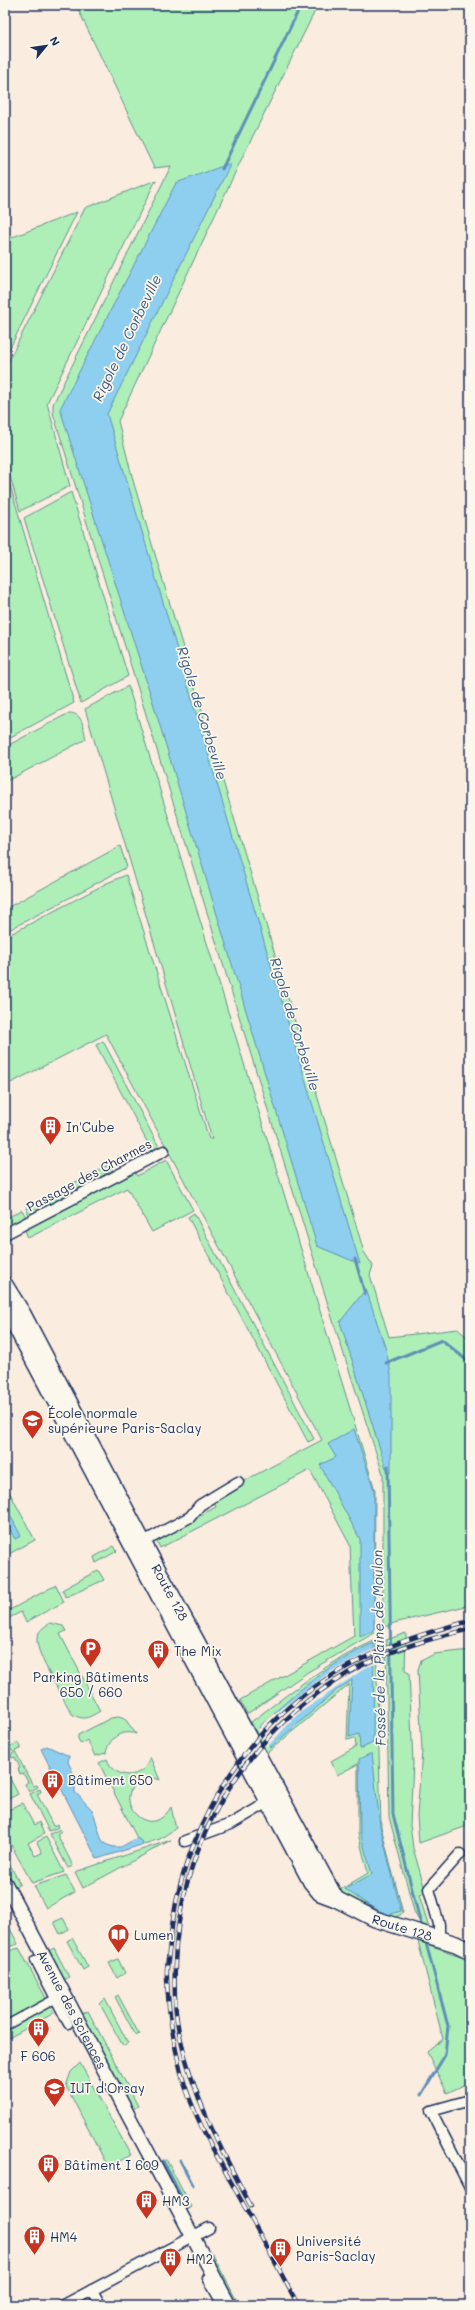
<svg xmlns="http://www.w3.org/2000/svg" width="475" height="2310" font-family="Mali,sans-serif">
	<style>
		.green { fill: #aeefb8; stroke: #648f8b }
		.water { fill: #8ecff0; stroke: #608fb6 }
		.pier { fill: #faecdf }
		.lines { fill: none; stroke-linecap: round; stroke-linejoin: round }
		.stream { stroke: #608fb6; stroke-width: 3 }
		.pedestrian-casing { stroke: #1b2f5e; stroke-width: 11 }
		.minor-casing { stroke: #1b2f5e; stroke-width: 13 }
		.tertiary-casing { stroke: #1b2f5e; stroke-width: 16 }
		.secondary-casing { stroke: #1b2f5e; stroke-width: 18 }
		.pedestrian { stroke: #fbf7ec; stroke-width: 8 }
		.minor { stroke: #fbf7ec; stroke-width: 10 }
		.tertiary { stroke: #fbf7ec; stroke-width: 13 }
		.secondary { stroke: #fbf7ec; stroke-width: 15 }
		.rail-casing { stroke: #1b2f5e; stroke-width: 4.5 }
		.rail { stroke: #fbf7ec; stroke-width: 3; stroke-dasharray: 9; stroke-linecap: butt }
		.labels { text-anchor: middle; stroke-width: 3.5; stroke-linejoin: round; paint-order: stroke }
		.poi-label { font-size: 13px; fill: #1b2f5e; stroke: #fbf7ec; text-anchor: start }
		.street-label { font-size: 13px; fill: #1b2f5e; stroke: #fbf7ec }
		.water-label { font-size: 14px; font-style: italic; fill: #385782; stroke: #fbf7ec }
	</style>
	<rect width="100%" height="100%" fill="#faecdf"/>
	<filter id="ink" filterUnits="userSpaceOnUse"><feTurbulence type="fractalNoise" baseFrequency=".025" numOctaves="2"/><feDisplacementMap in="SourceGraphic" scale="8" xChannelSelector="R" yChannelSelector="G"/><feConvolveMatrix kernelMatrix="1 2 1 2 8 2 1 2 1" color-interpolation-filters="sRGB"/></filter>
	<g filter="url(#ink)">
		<g class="green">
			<path d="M76 5H318L241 160 118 421 134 484 364 1252 373 1266 370 1275 389 1337 458 1329 470 1340V1605L394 1623 383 1628V1474L334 1324 53 413V404L171 166 154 168Z"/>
			<path d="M156 180 47 403 70 486 20 511 5 459V368L85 208Z"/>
			<path d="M77 212 5 358V240Z"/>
			<path d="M5 468 74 703 5 740Z"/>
			<path d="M71 492 128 676 81 703 24 518Z"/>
			<path d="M128 686 375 1490 374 1633 308 1672 247 1714 240 1700 354 1636 350 1545 310 1470 160 1548 156 1539 216 1507 213 1501 240 1487 238 1484 322 1440 106 1034 5 1086V937L107 883 126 875 209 1139H212L85 709Z"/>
			<path d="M69 713C83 713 83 727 86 739L5 782V747Z"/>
			<path d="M120 846 127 867 5 932V909Z"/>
			<path d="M103 1041 159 1147 152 1151 96 1045Z"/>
			<path d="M166 1160 193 1210 152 1232 127 1188 28 1238 25 1230 134 1172 137 1176Z"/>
			<path d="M110 1164 113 1170 29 1215 26 1208Z"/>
			<path d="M22 1210 26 1217 5 1229V1219Z"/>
			<path d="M194 1213 314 1439 308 1442 188 1217Z"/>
			<path d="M5 1484 35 1540 5 1556Z"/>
			<path d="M114 1546 117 1551 96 1563 94 1557Z"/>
			<path d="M98 1570 104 1580 66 1597 62 1590Z"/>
			<path d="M56 1585 64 1602 26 1622 21 1612 9 1618 6 1612Z"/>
			<path d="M50 1623 63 1626 66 1631 60 1634 100 1711C88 1718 84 1721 72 1714 64 1699 36 1654 37 1640 37 1631 44 1627 50 1623Z"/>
			<path d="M406 1633 405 1671 409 1673 413 1763 410 1825 413 1848 426 1893 419 1895 429 1927C420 1925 417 1918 414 1911L389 1817 386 1640Z"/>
			<path d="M376 1640 381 1827 403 1913 389 1921 350 1901 338 1891 368 1873 358 1834V1764L337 1775 331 1761 356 1747 355 1738 347 1740 349 1684 267 1753 251 1722C291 1692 330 1660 376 1640Z"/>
			<path d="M470 1650V1825L419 1843 417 1816 422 1751 418 1669 421 1661 434 1654Z"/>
			<path d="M118 1717 125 1719 136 1734C121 1729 109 1738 106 1753L95 1756 87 1740 81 1744 78 1739V1735L111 1718Z"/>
			<path d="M5 1734 11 1746 18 1743 21 1749 15 1751 33 1786 37 1785 38 1787 29 1792 25 1784 28 1782 23 1773 20 1774 18 1769 20 1768 15 1757 12 1758 10 1755 14 1753 12 1750 8 1751 5 1747Z"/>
			<path d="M150 1757 160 1780C153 1777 146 1777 139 1781 110 1800 150 1844 171 1807L176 1828 160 1839 144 1844 137 1838 99 1763 107 1759C115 1781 144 1780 150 1757Z"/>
			<path d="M5 1769 18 1794 5 1801Z"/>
			<path d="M40 1789 41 1792 37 1794 53 1826 58 1824 59 1827 49 1831 30 1794Z"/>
			<path d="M22 1803 34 1825 39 1822 44 1834 28 1843 35 1856 42 1853 37 1842 46 1837 64 1872 32 1883 5 1834V1812Z"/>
			<path d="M60 1829 61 1831 57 1834 73 1866 68 1868 50 1834Z"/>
			<path d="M171 1840 83 1888 75 1872Z"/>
			<path d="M5 1855 20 1884 13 1888 5 1873Z"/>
			<path d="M66 1875 75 1892 46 1908 34 1886Z"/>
			<path d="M63 1918 69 1929 60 1934 54 1922Z"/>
			<path d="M5 1919 18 1944 5 1948Z"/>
			<path d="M72 1938 88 1967 83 1970 67 1941Z"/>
			<path d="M418 1941 457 1955 470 1962V2082L447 2093 427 2052 443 2039Z"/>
			<path d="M19 1948 54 2013 5 2040V1952Z"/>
			<path d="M54 1948 69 1977 62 1981 47 1952Z"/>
			<path d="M118 1959 125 1973 117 1978 109 1963Z"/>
			<path d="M118 1995 139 2034 136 2036 115 1997Z"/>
			<path d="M105 1999 128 2043 123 2046 100 2004Z"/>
			<path d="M88 2011 138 2106 131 2110 80 2015Z"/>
			<path d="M80 2063 131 2155 108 2167 66 2086 71 2072Z"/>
			<path d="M166 2159 191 2207 184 2211 159 2163Z"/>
			<path d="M212 2253 239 2305H234L208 2255Z"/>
		</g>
		<g class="water">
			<path d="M231 163 107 414 360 1264 317 1246 151 696 60 409 176 183Z"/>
			<path d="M366 1289 386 1350 391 1374V1473L386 1468 340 1322Z"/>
			<path d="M354 1429 374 1490V1631L360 1636V1539L320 1465 336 1457 328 1444Z"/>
			<path d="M9 1513 21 1536 15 1539 5 1520V1516Z"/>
			<path d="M374 1643 373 1743 360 1749 359 1734 349 1737 352 1680 337 1690 270 1748 259 1727C294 1694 330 1662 374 1643Z"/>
			<path d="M47 1746 69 1756 68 1762 75 1777V1792L93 1811 101 1838 105 1844 113 1847H121L137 1838 144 1844 97 1859 41 1749Z"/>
			<path d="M372 1753 380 1826 401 1911 388 1915 370 1906 345 1889 372 1874 360 1833 359 1759Z"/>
		</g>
		<path class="pier" d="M376 1648V1664L367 1667 298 1714 267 1747 258 1730 267 1719 330 1672Z"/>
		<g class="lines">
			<g class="stream">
				<path d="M222 169 301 5"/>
				<path d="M355 1259 365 1294"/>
				<path d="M386 1363 442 1340 470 1363"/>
				<path d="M388 1466 393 1814 422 1929"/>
				<path d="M421 2095 445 2055 448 2026 425 1939"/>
				<path d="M180 2160 193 2185"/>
				<path d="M163 2161 187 2208"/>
			</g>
			<defs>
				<g id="pedestrian">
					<path d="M35 1960 68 2024"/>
					<path d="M5 2026 55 1999"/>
					<path d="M207 2278 222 2305"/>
				</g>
				<g id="minor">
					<path d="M5 1234 164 1151"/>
					<path d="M143 1542 190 1517 200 1505 238 1482"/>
					<path d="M185 1841 231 1824 272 1800"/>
					<path d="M439 1939V1924L429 1889 460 1854"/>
					<path d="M470 2100 431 2111 470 2187"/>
					<path d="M92 2290 100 2305"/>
					<path d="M64 2305 209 2228"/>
				</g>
				<g id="tertiary">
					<path id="s1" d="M5 1883 229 2305"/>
				</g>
				<g id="secondary">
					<path id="s2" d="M5 1285 23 1314 143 1542 336 1899"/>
					<path id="s3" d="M5 1307 311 1882 320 1893 336 1899 375 1919 456 1944 470 1951"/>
				</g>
			</defs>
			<use href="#pedestrian" class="pedestrian-casing"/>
			<use href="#minor" class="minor-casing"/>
			<use href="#tertiary" class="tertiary-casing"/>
			<use href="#secondary" class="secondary-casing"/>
			<use href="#pedestrian" class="pedestrian"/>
			<use href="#minor" class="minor"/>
			<use href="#tertiary" class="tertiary"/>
			<use href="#secondary" class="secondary"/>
			<defs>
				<g id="rail">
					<path d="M251 2206C221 2150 192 2095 179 2032 173 2004 174 1974 176 1946 186 1832 249 1732 348 1673 385 1651 428 1639 470 1629"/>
					<path d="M298 2305C278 2267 257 2229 236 2191 215 2153 192 2114 181 2072 173 2041 168 2010 167 1978 166 1967 169 1955 170 1943 180 1836 240 1731 333 1675 375 1649 422 1633 470 1621"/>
				</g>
			</defs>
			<use href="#rail" class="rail-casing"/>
			<use href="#rail" class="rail"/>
		</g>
	</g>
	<defs>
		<symbol id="building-pin" viewBox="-11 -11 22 30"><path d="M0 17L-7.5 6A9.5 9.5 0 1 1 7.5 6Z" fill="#c8321e" stroke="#fbf7ec"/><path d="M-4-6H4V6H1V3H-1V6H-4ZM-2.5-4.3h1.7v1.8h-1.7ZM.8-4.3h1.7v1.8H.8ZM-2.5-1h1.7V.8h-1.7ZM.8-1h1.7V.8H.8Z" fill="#fff"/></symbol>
		<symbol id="university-pin" viewBox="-11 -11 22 30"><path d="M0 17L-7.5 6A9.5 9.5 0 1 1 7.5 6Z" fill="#c8321e" stroke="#fbf7ec"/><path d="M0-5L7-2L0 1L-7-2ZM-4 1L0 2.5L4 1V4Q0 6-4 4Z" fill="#fff"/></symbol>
		<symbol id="parking-pin" viewBox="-11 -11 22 30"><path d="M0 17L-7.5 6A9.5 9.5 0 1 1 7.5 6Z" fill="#c8321e" stroke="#fbf7ec"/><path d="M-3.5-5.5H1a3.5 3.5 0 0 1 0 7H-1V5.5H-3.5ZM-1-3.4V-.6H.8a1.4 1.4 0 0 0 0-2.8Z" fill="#fff"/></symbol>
		<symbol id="library-pin" viewBox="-11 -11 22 30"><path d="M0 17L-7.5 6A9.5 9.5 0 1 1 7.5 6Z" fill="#c8321e" stroke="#fbf7ec"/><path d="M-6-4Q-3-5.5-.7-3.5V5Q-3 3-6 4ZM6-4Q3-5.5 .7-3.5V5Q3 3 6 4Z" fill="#fff"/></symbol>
	</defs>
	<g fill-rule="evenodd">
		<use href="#building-pin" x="38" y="1114" width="25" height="34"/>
		<use href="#university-pin" x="20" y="1408" width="25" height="34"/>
		<use href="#parking-pin" x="78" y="1636" width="25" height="34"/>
		<use href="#building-pin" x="146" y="1638" width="25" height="34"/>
		<use href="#building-pin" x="40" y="1768" width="25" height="34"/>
		<use href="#library-pin" x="106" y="1922" width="25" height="34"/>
		<use href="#building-pin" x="26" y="2016" width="25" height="34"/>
		<use href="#university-pin" x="42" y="2076" width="25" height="34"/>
		<use href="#building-pin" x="36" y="2152" width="25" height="34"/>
		<use href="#building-pin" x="134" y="2188" width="25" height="34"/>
		<use href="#building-pin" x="22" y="2224" width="25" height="34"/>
		<use href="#building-pin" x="268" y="2236" width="25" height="34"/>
		<use href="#building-pin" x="158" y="2246" width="25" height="34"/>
	</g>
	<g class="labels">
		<g class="poi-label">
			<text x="66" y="1132">In'Cube</text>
			<text x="48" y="1418">École normale<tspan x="48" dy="15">supérieure Paris-Saclay</tspan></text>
			<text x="174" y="1656">The Mix</text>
			<text x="91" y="1682" text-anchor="middle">Parking Bâtiments<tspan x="91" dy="15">650 / 660</tspan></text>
			<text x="68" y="1785">Bâtiment 650</text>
			<text x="134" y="1940">Lumen</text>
			<text x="38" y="2061" text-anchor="middle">F 606</text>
			<text x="70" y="2093">IUT d'Orsay</text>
			<text x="64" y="2170">Bâtiment I 609</text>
			<text x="162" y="2206">HM3</text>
			<text x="50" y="2242">HM4</text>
			<text x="296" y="2246">Université<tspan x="296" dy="15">Paris-Saclay</tspan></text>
			<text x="186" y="2264">HM2</text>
		</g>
		<g class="street-label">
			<text transform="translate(89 1175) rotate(-28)" y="5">Passage des Charmes</text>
			<text dy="5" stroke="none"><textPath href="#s2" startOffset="349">Route 128</textPath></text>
			<text dy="5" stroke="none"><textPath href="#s3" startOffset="755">Route 128</textPath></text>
			<text dy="5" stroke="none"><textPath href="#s1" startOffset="143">Avenue des Sciences</textPath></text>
		</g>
		<g class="water-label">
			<text transform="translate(127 338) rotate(-64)" y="5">Rigole de Corbeville</text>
			<text transform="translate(202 713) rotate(73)" y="5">Rigole de Corbeville</text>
			<text transform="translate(295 1024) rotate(73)" y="5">Rigole de Corbeville</text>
			<text transform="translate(379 1648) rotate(-91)" y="5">Fossé de la Plaine de Moulon</text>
		</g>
	</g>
	<rect width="475" height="2310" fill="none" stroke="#fbf7ec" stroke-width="20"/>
	<rect x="10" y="10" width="455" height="2290" fill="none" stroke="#1b2f5e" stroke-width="1.5" filter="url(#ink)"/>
	<g transform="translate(46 46) rotate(61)" stroke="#fbf7ec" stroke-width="3" paint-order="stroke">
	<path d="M0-3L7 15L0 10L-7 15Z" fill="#1b2f5e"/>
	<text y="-6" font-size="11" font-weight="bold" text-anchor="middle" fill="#1b2f5e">N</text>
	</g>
</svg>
